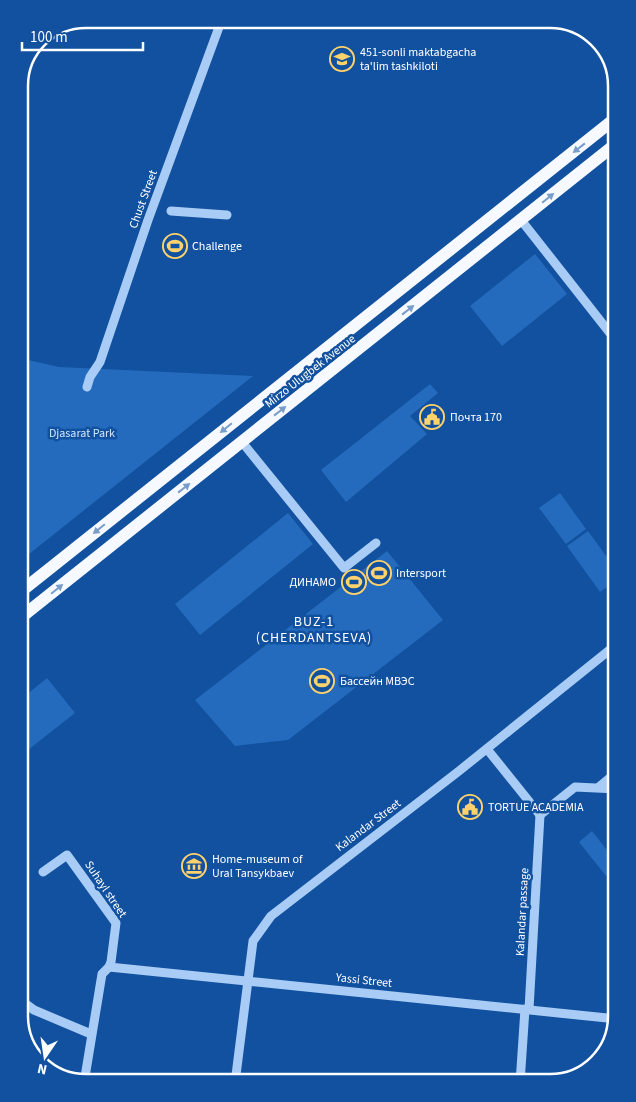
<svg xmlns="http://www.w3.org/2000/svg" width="636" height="1102" font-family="'Source Sans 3',sans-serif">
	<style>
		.green { fill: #246bbd }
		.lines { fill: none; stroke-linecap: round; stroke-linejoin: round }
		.minor { stroke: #a8ccf5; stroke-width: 9 }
		.major { stroke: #f6f9ff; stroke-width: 12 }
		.oneway { fill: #789dca }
		.labels { text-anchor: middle; stroke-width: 5; stroke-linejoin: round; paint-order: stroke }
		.poi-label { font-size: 12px; fill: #fff; stroke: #11519f; text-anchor: start }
		.street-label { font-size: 12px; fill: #fff; stroke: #11519f }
		.park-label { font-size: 12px; fill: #d1e6fe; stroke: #11519f }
		.neighbourhood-label { font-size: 14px; letter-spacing: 1px; fill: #fff; stroke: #11519f }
		.rim { fill: none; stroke: #fff; stroke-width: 2.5 }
	</style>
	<rect width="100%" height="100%" fill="#11519f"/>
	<g class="green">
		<path d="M535 254 567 294 502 346 470 306Z"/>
		<path d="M19 358 59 367 253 376 19 562Z"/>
		<path d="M430 384 438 393 410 416 427 434 346 502 321 470Z"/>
		<path d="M560 493 586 529 566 544 539 508Z"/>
		<path d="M288 513 313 544 200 635 175 604Z"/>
		<path d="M588 531 617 571V580L600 592 567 546Z"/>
		<path d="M387 551 443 620 288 740 235 746 195 700Z"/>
		<path d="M47 678 75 713 19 757V701Z"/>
		<path d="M592 831 617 863V868L606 876 579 842Z"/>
	</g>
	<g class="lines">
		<g class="minor">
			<path d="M171 211 227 215"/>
			<path d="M521 220 617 342"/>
			<path d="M87 387 90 377 100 362 148 220 222 19"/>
			<path d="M242 442 344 568 376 543"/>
			<path d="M487 749 540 815"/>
			<path d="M599 787 617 772"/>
			<path d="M540 815 575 787 617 789"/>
			<path d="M43 872 67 855 116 923 111 962 109 967 102 974 84 1083"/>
			<path d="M109 967 617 1019"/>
			<path d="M19 971 22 961 19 955"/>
			<path d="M19 999 34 1010 91 1034"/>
			<path d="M529 1009 540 815"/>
			<path d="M235 1083 253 941 271 916 459 771 617 644"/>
			<path d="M520 1083 525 1009"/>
		</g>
		<g class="major">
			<path d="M19 593 617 117"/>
			<path d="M19 619 617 143"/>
		</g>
	</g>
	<defs><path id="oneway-solid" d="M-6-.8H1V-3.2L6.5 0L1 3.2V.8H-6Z" transform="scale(1.25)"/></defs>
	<g class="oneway">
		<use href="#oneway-solid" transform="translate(579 148) rotate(142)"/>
		<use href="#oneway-solid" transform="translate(548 198) rotate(-39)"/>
		<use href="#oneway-solid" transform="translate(408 310) rotate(-38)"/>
		<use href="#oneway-solid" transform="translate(280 411) rotate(-38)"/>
		<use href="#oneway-solid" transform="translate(226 428) rotate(141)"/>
		<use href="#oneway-solid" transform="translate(184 488) rotate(-38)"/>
		<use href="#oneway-solid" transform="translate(99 529) rotate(141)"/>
		<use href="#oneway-solid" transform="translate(57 589) rotate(-39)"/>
	</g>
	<defs>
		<symbol id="school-ring" viewBox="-11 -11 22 22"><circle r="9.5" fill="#11519f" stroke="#ffd26c" stroke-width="1.5"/><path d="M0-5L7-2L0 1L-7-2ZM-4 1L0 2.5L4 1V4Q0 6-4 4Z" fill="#ffd26c"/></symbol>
		<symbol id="stadium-ring" viewBox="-11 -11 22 22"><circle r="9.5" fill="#11519f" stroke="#ffd26c" stroke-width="1.5"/><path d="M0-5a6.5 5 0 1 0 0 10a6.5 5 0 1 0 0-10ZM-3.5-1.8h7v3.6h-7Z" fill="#ffd26c"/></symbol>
		<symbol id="civic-ring" viewBox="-11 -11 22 22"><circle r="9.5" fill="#11519f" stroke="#ffd26c" stroke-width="1.5"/><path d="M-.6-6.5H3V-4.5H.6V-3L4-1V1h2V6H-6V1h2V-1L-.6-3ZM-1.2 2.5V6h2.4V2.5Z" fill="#ffd26c"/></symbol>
		<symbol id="museum-ring" viewBox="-11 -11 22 22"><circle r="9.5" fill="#11519f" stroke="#ffd26c" stroke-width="1.5"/><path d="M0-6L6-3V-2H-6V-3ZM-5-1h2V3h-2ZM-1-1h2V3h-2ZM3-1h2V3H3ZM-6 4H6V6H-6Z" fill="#ffd26c"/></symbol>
	</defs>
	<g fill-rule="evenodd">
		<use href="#school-ring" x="328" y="45" width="28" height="28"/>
		<use href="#stadium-ring" x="161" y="232" width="28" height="28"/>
		<use href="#civic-ring" x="418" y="403" width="28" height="28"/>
		<use href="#stadium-ring" x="365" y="559" width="28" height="28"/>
		<use href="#stadium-ring" x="340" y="568" width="28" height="28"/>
		<use href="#stadium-ring" x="308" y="667" width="28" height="28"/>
		<use href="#civic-ring" x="456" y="793" width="28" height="28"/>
		<use href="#museum-ring" x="180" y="852" width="28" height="28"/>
	</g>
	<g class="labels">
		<g class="poi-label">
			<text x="360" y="56">451-sonli maktabgacha<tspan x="360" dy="14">ta'lim tashkiloti</tspan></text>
			<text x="192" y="250">Challenge</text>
			<text x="450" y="421">Почта 170</text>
			<text x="396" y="577">Intersport</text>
			<text x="336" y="586" text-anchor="end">ДИНАМО</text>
			<text x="340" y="685">Бассейн МВЭС</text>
			<text x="488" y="811">TORTUE ACADEMIA</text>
			<text x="212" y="863">Home-museum of<tspan x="212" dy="14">Ural Tansykbaev</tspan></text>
		</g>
		<g class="street-label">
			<text transform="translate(143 199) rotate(-70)" y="4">Chust Street</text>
			<text transform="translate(310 371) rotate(-38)" y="4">Mirzo Ulugbek Avenue</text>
			<text transform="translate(368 825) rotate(-37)" y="4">Kalandar Street</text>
			<text transform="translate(106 889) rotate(56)" y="4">Suhayl street</text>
			<text transform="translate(522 912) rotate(-87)" y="4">Kalandar passage</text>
			<text transform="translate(364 980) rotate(6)" y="4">Yassi Street</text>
		</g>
		<g class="park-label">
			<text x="82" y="437">Djasarat Park</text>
		</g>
		<g class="neighbourhood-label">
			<text x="314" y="626">BUZ-1<tspan x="314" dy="16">(CHERDANTSEVA)</tspan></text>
		</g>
	</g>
	<path d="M0 0H636V1102H0ZM86 28H550A58 58 0 0 1 608 86V1016A58 58 0 0 1 550 1074H86A58 58 0 0 1 28 1016V86A58 58 0 0 1 86 28Z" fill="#11519f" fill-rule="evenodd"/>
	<path class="rim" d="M86 28H550A58 58 0 0 1 608 86V1016A58 58 0 0 1 550 1074H86A58 58 0 0 1 28 1016V86A58 58 0 0 1 86 28Z"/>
	<g transform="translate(45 1057) rotate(193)" stroke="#11519f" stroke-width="4" paint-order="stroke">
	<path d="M0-4L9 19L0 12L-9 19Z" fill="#ffffff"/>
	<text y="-8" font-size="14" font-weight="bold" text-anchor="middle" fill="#ffffff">N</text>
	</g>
	<path d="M22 42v8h121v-8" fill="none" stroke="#ffffff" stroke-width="2.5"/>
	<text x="30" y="42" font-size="15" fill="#ffffff" stroke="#11519f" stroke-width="4" paint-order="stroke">100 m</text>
</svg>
